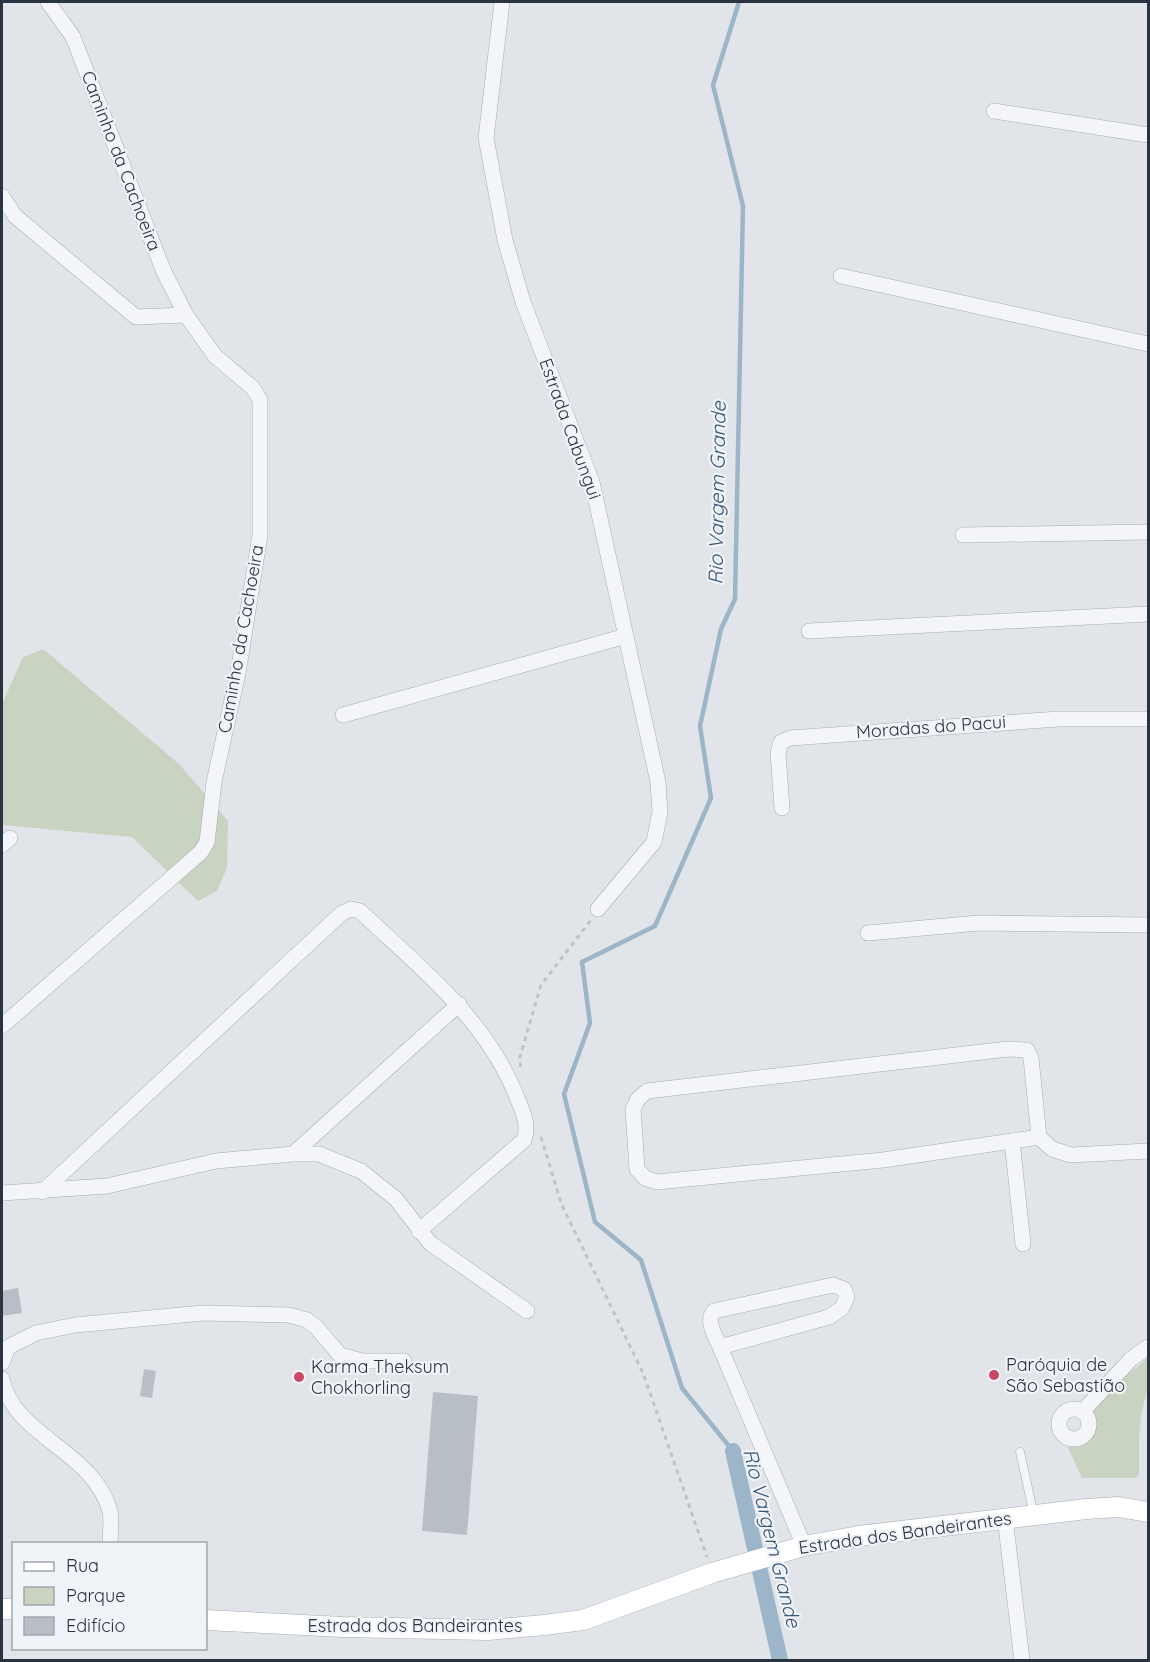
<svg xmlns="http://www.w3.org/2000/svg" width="1150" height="1662" font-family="Quicksand,sans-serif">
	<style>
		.green { fill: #c8d3c2 }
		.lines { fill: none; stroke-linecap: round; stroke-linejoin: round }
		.stream { stroke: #9db5c8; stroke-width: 4.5 }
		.canal { stroke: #9db5c8; stroke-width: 16 }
		.building { fill: #b8bec6 }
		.lane-casing { stroke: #a6acb3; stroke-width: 9 }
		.street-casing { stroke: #a6acb3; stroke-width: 16 }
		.secondary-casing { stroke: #a6acb3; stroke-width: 21 }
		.path { stroke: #bfc3c8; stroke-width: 3; stroke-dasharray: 4.5 4.5; stroke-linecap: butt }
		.lane { stroke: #f4f5f8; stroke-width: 8 }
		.street { stroke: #f4f5f8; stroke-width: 15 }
		.secondary { stroke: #fff; stroke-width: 20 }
		.poi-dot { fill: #cb4965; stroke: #f0f3f7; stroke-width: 2 }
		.labels { text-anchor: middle; stroke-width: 4.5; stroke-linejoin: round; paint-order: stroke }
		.street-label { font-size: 18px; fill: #2a3341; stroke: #f0f3f7 }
		.poi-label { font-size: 18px; fill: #2a3341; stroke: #f0f3f7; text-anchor: start }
		.water-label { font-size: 20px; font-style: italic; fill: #345574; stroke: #f0f3f7 }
	</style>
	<rect width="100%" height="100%" fill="#e1e5e9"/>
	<g class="green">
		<path d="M43 649 179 764 228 821 227 868 217 891 198 901 132 837 2 825V704L23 657Z"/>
		<path d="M1148 1358V1387L1141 1415 1139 1437V1475L1135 1478H1082L1065 1441C1089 1447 1091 1428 1093 1410L1117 1383Z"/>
	</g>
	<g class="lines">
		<path class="stream" d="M733 1451 682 1388 641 1260 595 1222 564 1094 590 1023 582 962 655 926 711 798 700 726 721 629 735 599 743 206 713 85 739 2"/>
		<path class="canal" d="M733 1451 780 1660"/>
	</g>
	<g class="building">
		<path d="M18 1288 22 1313 2 1316V1291Z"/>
		<path d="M144 1369 156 1371 152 1398 140 1396Z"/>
		<path d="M433 1392 478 1396 467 1535 422 1531Z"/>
	</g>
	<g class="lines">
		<defs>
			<path id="lane" d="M1020 1452 1034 1515"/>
			<g id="street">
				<path d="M502 2 486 138 505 240 523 302 592 482 658 782 660 812 654 842 598 909"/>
				<path d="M994 111 1148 135"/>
				<path d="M2 196 15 216 136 317 186 315"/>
				<path d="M841 276 1148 344"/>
				<path d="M963 535 1148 532"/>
				<path d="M809 631 1148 614"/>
				<path d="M343 715 626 636"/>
				<path d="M782 808 778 753 781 742 790 738 1059 719H1148"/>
				<path d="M2 845 10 838"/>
				<path d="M868 933 978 923 1148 925"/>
				<path d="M2 1026 201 852 207 842 214 782 238 673 260 535V400L253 388 215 356 186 315 164 272 73 37 48 2"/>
				<path d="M1039 1137 883 1160 657 1182 645 1178 637 1169 633 1109 638 1099 647 1091 1008 1049 1027 1050 1031 1058 1039 1137 1052 1149 1071 1155 1148 1151"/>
				<path d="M1012 1141 1023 1244"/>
				<path d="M293 1154 459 1004"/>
				<path d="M42 1192 342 913 351 909 360 911C420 968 488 1020 518 1100 524 1114 529 1126 524 1140L419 1231"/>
				<path d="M2 1193 107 1186 216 1161 293 1154H319L361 1171 396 1199 430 1243 527 1311"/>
				<path d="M720 1347 829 1317 842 1308 847 1297 844 1289 833 1285 714 1311C705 1321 716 1337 720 1347L804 1546"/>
				<path d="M2 1363 8 1347 36 1333 75 1325 203 1313 289 1315 307 1320 316 1327 340 1355 362 1361H404"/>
				<path d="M2 1379C14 1437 93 1450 110 1511 112 1521 110 1534 110 1544"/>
				<circle cx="1074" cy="1424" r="15"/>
				<path d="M1082 1412 1131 1359 1148 1347"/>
				<path d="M1005 1518 1022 1660"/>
			</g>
			<g id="secondary">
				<path d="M2 1609H14"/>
				<path d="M206 1620 343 1627 488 1630 544 1625 583 1620 712 1573 804 1546 859 1536 1086 1509 1118 1507 1148 1512"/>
			</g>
		</defs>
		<use href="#lane" class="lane-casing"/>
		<use href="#street" class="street-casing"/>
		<use href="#secondary" class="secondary-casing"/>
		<g class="path">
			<path d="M521 1067 519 1060 541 985 591 920"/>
			<path d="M541 1137 561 1203 643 1373 707 1557"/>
		</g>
		<use href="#lane" class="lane"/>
		<use href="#street" class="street"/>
		<use href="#secondary" class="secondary"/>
	</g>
	<g class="poi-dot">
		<circle cx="994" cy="1375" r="6"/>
		<circle cx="299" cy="1377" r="6"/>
	</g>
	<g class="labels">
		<g class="street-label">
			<text transform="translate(121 161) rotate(69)" y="6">Caminho da Cachoeira</text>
			<text transform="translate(570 429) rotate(70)" y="6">Estrada Cabungui</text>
			<text transform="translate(241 639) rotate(-80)" y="6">Caminho da Cachoeira</text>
			<text transform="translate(931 727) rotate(-4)" y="6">Moradas do Pacui</text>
			<text transform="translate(905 1533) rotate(-8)" y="6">Estrada dos Bandeirantes</text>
			<text x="415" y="1632">Estrada dos Bandeirantes</text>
		</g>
		<g class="poi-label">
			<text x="1006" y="1371">Paróquia de<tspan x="1006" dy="21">São Sebastião</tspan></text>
			<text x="311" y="1373">Karma Theksum<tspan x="311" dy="21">Chokhorling</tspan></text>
		</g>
		<g class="water-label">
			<text transform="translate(717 493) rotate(-89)" y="7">Rio Vargem Grande</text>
			<text transform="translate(772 1538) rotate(76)" y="7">Rio Vargem Grande</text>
		</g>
	</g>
	<rect width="1150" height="1662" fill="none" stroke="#2a3341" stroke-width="6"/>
	<rect x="12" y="1542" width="195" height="108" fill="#f0f3f7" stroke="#a1a6ae" stroke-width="1.5"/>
	<rect x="24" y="1562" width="30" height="9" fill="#ffffff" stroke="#a1a6ae" stroke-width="1.5"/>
	<text x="66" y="1572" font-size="18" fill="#2a3341">Rua</text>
	<rect x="24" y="1587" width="30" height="18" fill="#c8d3c2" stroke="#a1a6ae" stroke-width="1.5"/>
	<text x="66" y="1602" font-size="18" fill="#2a3341">Parque</text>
	<rect x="24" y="1617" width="30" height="18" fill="#b8bec6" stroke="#a1a6ae" stroke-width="1.5"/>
	<text x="66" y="1632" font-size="18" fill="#2a3341">Edifício</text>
</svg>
